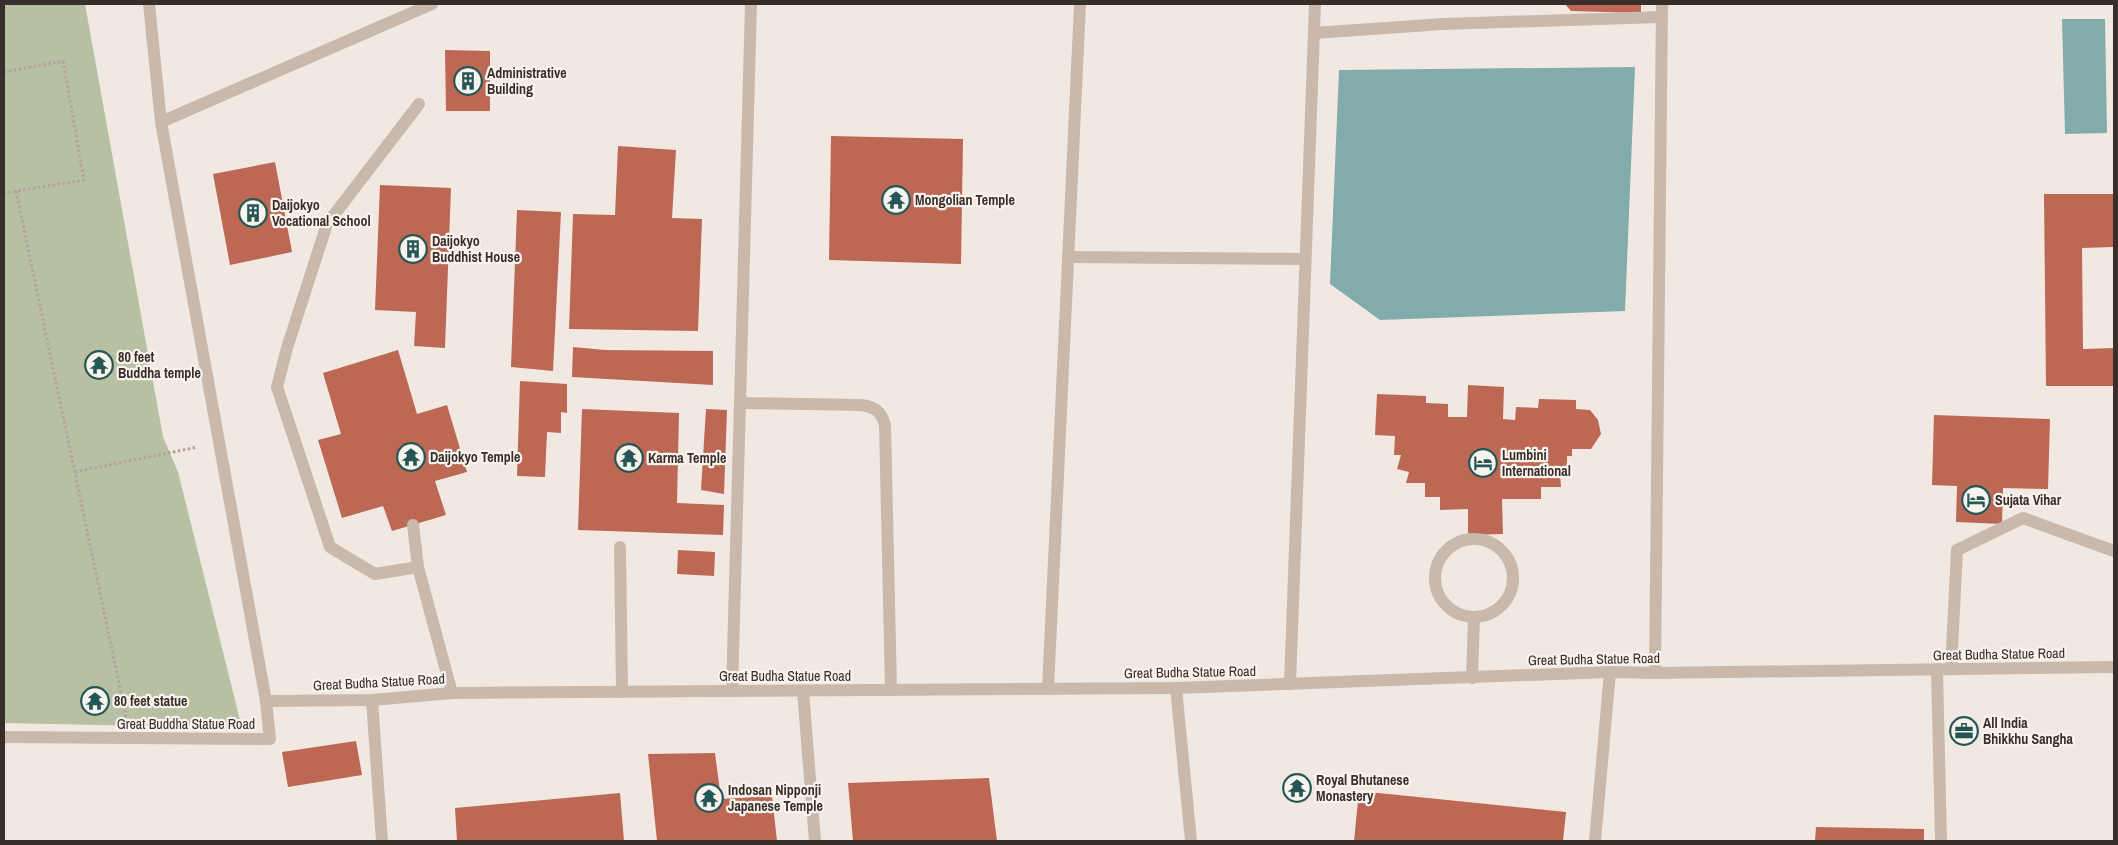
<svg xmlns="http://www.w3.org/2000/svg" width="2118" height="845" font-family="'Archivo Narrow',sans-serif">
	<style>
		.green { fill: #b7c0a2 }
		.water { fill: #82acac }
		.building { fill: #bc6854 }
		.lines { fill: none; stroke-linecap: round; stroke-linejoin: round }
		.path { stroke: #b5a398; stroke-width: 3; stroke-dasharray: 2.5 2.5; stroke-linecap: butt }
		.minor { stroke: #c9b9ad; stroke-width: 12 }
		.labels { text-anchor: middle; stroke-width: 4.5; stroke-linejoin: round; paint-order: stroke }
		.poi-label { font-size: 14px; font-weight: bold; fill: #382f2b; stroke: #f9f3ed; text-anchor: start }
		.street-label { font-size: 14px; fill: #382f2b; stroke: #f9f3ed }
	</style>
	<rect width="100%" height="100%" fill="#f1e9e1"/>
	<path class="green" d="M4 4H85L163 437 178 472 242 728 4 723Z"/>
	<g class="water">
		<path d="M2062 19H2105L2107 133 2065 134Z"/>
		<path d="M1635 67 1625 311 1380 320 1330 284 1339 70Z"/>
	</g>
	<g class="building">
		<path d="M1565 4H1641V13L1571 11Z"/>
		<path d="M445 50 490 51V111H446Z"/>
		<path d="M831 136 963 139 961 264 829 260Z"/>
		<path d="M618 146 676 150 672 218 702 219 698 331 569 329 573 214 615 215Z"/>
		<path d="M275 162 292 252 230 265 213 174Z"/>
		<path d="M380 185 451 188 445 348 414 346 416 312 375 310Z"/>
		<path d="M2044 194H2114V247L2082 248 2083 349 2114 348V386H2046Z"/>
		<path d="M517 210 561 212 553 371 511 367Z"/>
		<path d="M573 347 605 350 713 351V385L572 377Z"/>
		<path d="M398 350 417 414 447 405 467 472 435 481 446 515 392 531 383 506 342 518 318 440 341 434 323 373Z"/>
		<path d="M520 381 567 384V413L561 412V433L547 432 545 477 517 476Z"/>
		<path d="M1468 385 1504 387 1503 419 1515 420 1516 407 1538 408 1539 399 1576 400V409L1590 410 1598 420 1601 434 1591 449H1572V456H1567V474H1560L1561 487H1541V499H1502L1503 534 1468 535V509L1440 510V497H1425V483H1406L1409 472 1397 469 1401 455H1394L1395 436 1375 435 1377 394 1426 396V403L1448 404V417H1467Z"/>
		<path d="M582 409 679 413 677 503 724 505 723 535 578 530Z"/>
		<path d="M706 409 727 410 724 494 701 490Z"/>
		<path d="M1934 415 2050 419 2048 489 2003 488 2002 524 1956 522 1957 486 1932 485Z"/>
		<path d="M678 550 715 552 714 576 677 574Z"/>
		<path d="M356 741 362 775 288 787 282 752Z"/>
		<path d="M715 753 721 799 772 796 777 841H657L648 754Z"/>
		<path d="M989 778 997 841H853L848 783Z"/>
		<path d="M1359 791 1566 812 1563 841H1354Z"/>
		<path d="M620 793 624 841H457L455 808Z"/>
		<path d="M1816 827 1924 829V841H1815Z"/>
	</g>
	<g class="lines">
		<g class="path">
			<path d="M4 72 63 61 84 180 4 193"/>
			<path d="M16 191 126 717"/>
			<path d="M75 472 197 447"/>
		</g>
		<g class="minor">
			<path d="M1314 33 1443 24 1661 17"/>
			<path d="M161 122 432 4"/>
			<path d="M1068 257 1305 259"/>
			<path d="M741 403 861 405C875 407 881 411 885 425L891 690"/>
			<path d="M413 525 418 567 452 693"/>
			<circle cx="1474" cy="578" r="39"/>
			<path d="M620 547 622 692"/>
			<path d="M418 567 375 574 330 547 277 387 287 348 327 224 419 104"/>
			<path d="M1937 669 1941 841"/>
			<path d="M1951 669 1957 550 2023 518 2114 551"/>
			<path d="M1655 673 1662 4"/>
			<path d="M1472 678 1474 617"/>
			<path d="M1290 684 1315 4"/>
			<path d="M1176 688 1191 841"/>
			<path d="M1048 689 1080 4"/>
			<path d="M732 691 751 4"/>
			<path d="M803 691 815 841"/>
			<path d="M372 700 382 841"/>
			<path d="M266 701 372 700 452 693 1176 688 1610 672 1655 673 2114 667"/>
			<path d="M4 737 270 739 266 701 161 122 149 4"/>
			<path d="M1595 841 1610 672"/>
		</g>
	</g>
	<defs>
		<symbol id="building-ring" viewBox="-11 -11 22 22"><circle r="9.5" fill="#f9f3ed" stroke="#245656" stroke-width="1.5"/><path d="M-4-6H4V6H1V3H-1V6H-4ZM-2.5-4.3h1.7v1.8h-1.7ZM.8-4.3h1.7v1.8H.8ZM-2.5-1h1.7V.8h-1.7ZM.8-1h1.7V.8H.8Z" fill="#245656"/></symbol>
		<symbol id="temple-ring" viewBox="-11 -11 22 22"><circle r="9.5" fill="#f9f3ed" stroke="#245656" stroke-width="1.5"/><path d="M0-6L5-2H3V0L6.5 2.5H4V6H1.5V3h-3V6H-4V2.5H-6.5L-3 0V-2H-5Z" fill="#245656"/></symbol>
		<symbol id="hotel-ring" viewBox="-11 -11 22 22"><circle r="9.5" fill="#f9f3ed" stroke="#245656" stroke-width="1.5"/><path d="M-6-4.5h1.5V1H6V5H4.5V3h-9V5H-6ZM-4 0a1.8 1.8 0 1 1 3.6 0ZM.5 0V-2.5h3Q6-2.5 6 0Z" fill="#245656"/></symbol>
		<symbol id="office-ring" viewBox="-11 -11 22 22"><circle r="9.5" fill="#f9f3ed" stroke="#245656" stroke-width="1.5"/><path d="M-6-3h4V-5.5h4V-3h4V5H-6ZM-1-4.5V-3h2v-1.5ZM-6 0V1H6V0Z" fill="#245656"/></symbol>
	</defs>
	<g fill-rule="evenodd">
		<use href="#building-ring" x="452" y="65" width="32" height="32"/>
		<use href="#temple-ring" x="880" y="184" width="32" height="32"/>
		<use href="#building-ring" x="237" y="197" width="32" height="32"/>
		<use href="#building-ring" x="397" y="233" width="32" height="32"/>
		<use href="#temple-ring" x="83" y="349" width="32" height="32"/>
		<use href="#temple-ring" x="395" y="441" width="32" height="32"/>
		<use href="#temple-ring" x="613" y="442" width="32" height="32"/>
		<use href="#hotel-ring" x="1467" y="447" width="32" height="32"/>
		<use href="#hotel-ring" x="1960" y="484" width="32" height="32"/>
		<use href="#temple-ring" x="79" y="685" width="32" height="32"/>
		<use href="#office-ring" x="1948" y="715" width="32" height="32"/>
		<use href="#temple-ring" x="1281" y="772" width="32" height="32"/>
		<use href="#temple-ring" x="693" y="782" width="32" height="32"/>
	</g>
	<g class="labels">
		<g class="poi-label">
			<text x="487" y="78">Administrative<tspan x="487" dy="16">Building</tspan></text>
			<text x="915" y="205">Mongolian Temple</text>
			<text x="272" y="210">Daijokyo<tspan x="272" dy="16">Vocational School</tspan></text>
			<text x="432" y="246">Daijokyo<tspan x="432" dy="16">Buddhist House</tspan></text>
			<text x="118" y="362">80 feet<tspan x="118" dy="16">Buddha temple</tspan></text>
			<text x="1502" y="460">Lumbini<tspan x="1502" dy="16">International</tspan></text>
			<text x="430" y="462">Daijokyo Temple</text>
			<text x="648" y="463">Karma Temple</text>
			<text x="1995" y="505">Sujata Vihar</text>
			<text x="114" y="706">80 feet statue</text>
			<text x="1983" y="728">All India<tspan x="1983" dy="16">Bhikkhu Sangha</tspan></text>
			<text x="1316" y="785">Royal Bhutanese<tspan x="1316" dy="16">Monastery</tspan></text>
			<text x="728" y="795">Indosan Nipponji<tspan x="728" dy="16">Japanese Temple</tspan></text>
		</g>
		<g class="street-label">
			<text transform="translate(1999 654) rotate(-1)" y="5">Great Budha Statue Road</text>
			<text transform="translate(1594 659) rotate(-1)" y="5">Great Budha Statue Road</text>
			<text transform="translate(1190 672) rotate(-1)" y="5">Great Budha Statue Road</text>
			<text x="785" y="681">Great Budha Statue Road</text>
			<text transform="translate(379 682) rotate(-3)" y="5">Great Budha Statue Road</text>
			<text x="186" y="729">Great Buddha Statue Road</text>
		</g>
	</g>
	<rect width="2118" height="845" fill="none" stroke="#382f2b" stroke-width="10"/>
</svg>
